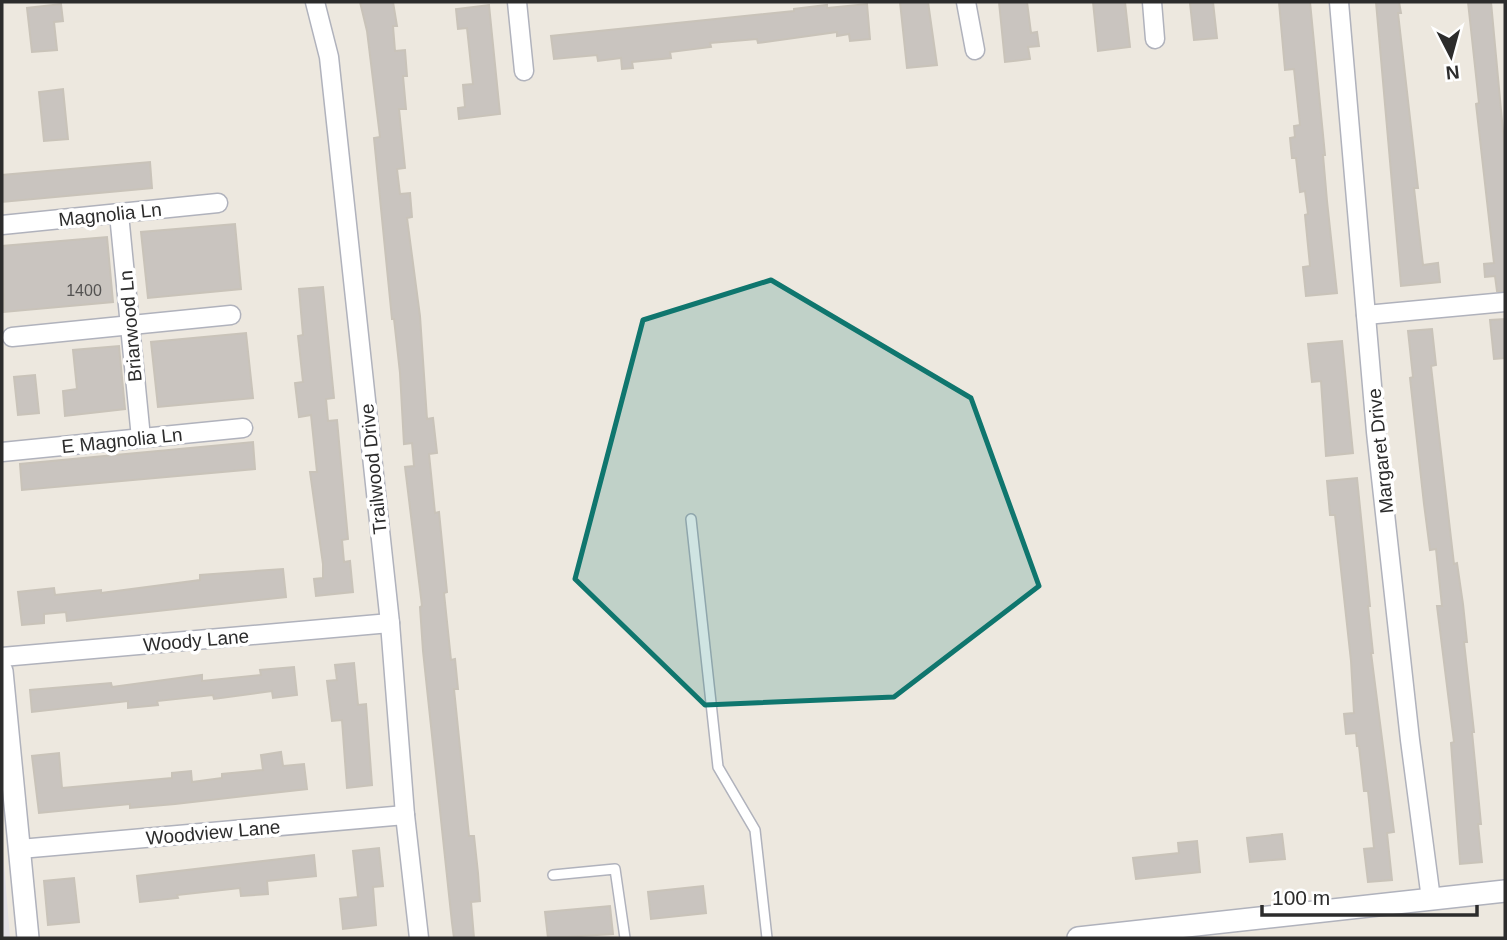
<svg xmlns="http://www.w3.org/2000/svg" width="1507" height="940" font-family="Helvetica,sans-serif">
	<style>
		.industrial { fill: #e2e0e6 }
		.building { fill: #c9c4bf; stroke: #c9c3b9; stroke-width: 2 }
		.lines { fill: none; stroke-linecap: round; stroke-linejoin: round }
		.service-casing { stroke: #b0b2bc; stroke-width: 12 }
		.minor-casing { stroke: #b0b2bc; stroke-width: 21 }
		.tertiary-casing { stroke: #b0b2bc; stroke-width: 24 }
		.service { stroke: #fff; stroke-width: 9 }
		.minor { stroke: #fff; stroke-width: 18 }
		.tertiary { stroke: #fff; stroke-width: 21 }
		.marked { fill: #0f766e; fill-opacity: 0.2; stroke: #0f766e; stroke-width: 5; stroke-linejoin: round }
		.labels { text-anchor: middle; stroke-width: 7; stroke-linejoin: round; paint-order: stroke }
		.number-label { font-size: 16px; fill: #535251 }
		.street-label { font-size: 19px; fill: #2c2c2c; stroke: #fff }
	</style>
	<rect width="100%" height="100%" fill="#ede8df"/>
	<path class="industrial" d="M2 838 10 938H2Z"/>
	<g class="building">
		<path d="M360 2H393L397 26H393L395 51 405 50 407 76H403L406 109H399L405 168 397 169 400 194 410 193 412 217 407 218 420 316 427 419 433 418 437 453 429 454 435 513 439 512 447 592 444 593 451 660 455 659 458 689H454L469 836H474L478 873 480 901 471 902 474 938H454L452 923 423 651 420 607 422 606 405 467 414 466 412 443 404 444 400 373 394 319H392L374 138 380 137 367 31Z"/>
		<path d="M900 2H928L937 65 907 68Z"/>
		<path d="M999 2H1027L1031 33 1037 32 1039 46 1028 47 1030 59 1005 62Z"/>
		<path d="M1093 2H1125L1130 47 1098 51Z"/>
		<path d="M1213 2 1217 38 1194 40 1190 3Z"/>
		<path d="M1279 2H1310L1325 155H1323L1327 201 1337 293 1306 296 1303 267 1310 266 1305 215 1308 214 1305 191 1300 192 1296 158H1292L1290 138 1295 137 1294 126 1300 125 1294 69 1285 70Z"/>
		<path d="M1376 2H1399L1401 13H1398L1418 188H1414L1423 265 1438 263 1440 282 1401 286Z"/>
		<path d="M1468 2H1491L1505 153V291H1497L1495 276 1485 277 1484 264 1494 263 1476 104 1479 103Z"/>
		<path d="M61 4 63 21 54 22 57 50 32 52 27 8Z"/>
		<path d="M867 4 870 39 850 41 849 34 837 36V32L758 43 757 39 710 43 711 47 670 52 671 58 632 62 633 68 622 69 621 58 598 61 597 55 554 59 551 36 794 11V9L827 5V8Z"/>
		<path d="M489 5 500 114 459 119 458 108 465 107 463 85 473 84 467 28 458 29 456 9Z"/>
		<path d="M63 89 68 139 44 141 39 92Z"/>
		<path d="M150 162 152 188 2 202V175Z"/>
		<path d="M235 224 241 289 148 298 141 232Z"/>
		<path d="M107 237 113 302 4 312 2 246Z"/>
		<path d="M323 287 334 398 326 399 328 421 337 420 348 539 342 540 344 562 350 561 353 592 316 596 314 579 323 578V564L310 472H317L311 415 299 417 295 383 303 382 298 336 303 335 299 289Z"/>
		<path d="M1505 319V358L1494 359 1490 320Z"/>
		<path d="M1432 329 1436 365 1431 366 1454 564 1457 563 1463 604 1467 642H1464L1474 732H1472L1481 824H1478L1482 862 1460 864 1451 743 1454 742 1437 606H1442L1436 549 1430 550 1424 504 1410 378 1413 377 1408 331Z"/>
		<path d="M246 333 253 398 158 407 151 342Z"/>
		<path d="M1342 341 1353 453 1326 456 1321 381 1312 382 1308 344Z"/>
		<path d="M119 346 125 409 65 416 63 391 77 389 73 350Z"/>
		<path d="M35 375 39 413 18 415 14 377Z"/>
		<path d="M253 442 255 469 22 490 20 464Z"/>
		<path d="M1357 478 1370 606H1368L1373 653H1371L1394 832 1387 833 1392 880 1368 882 1364 849 1374 848 1368 791H1364L1359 746H1357L1356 733 1346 734 1344 714 1354 713 1351 661 1335 515H1330L1327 481Z"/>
		<path d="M283 569 286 597 67 621 66 612 44 614V623L22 625 18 592 54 588 55 595 101 590V593L200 580V575Z"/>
		<path d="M354 663 358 705 366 704 372 785 347 788 342 720 332 721 327 681 337 680 335 665Z"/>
		<path d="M294 667 297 695 273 698 272 691 214 699 213 695 157 701 158 705 128 708V701L32 712 30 690 111 683 112 687 202 675V681L261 675 260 670Z"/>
		<path d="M281 752 283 766 304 764 307 789 175 804 130 808V804L39 813 32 756 59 753 62 788 172 778V773L191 771 192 782 222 778V774L263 770 261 755Z"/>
		<path d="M1282 834 1285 859 1250 862 1247 838Z"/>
		<path d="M1197 841 1200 872 1136 879 1133 858 1179 853 1178 843Z"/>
		<path d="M379 848 383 886 373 887 376 925 343 929 340 899 358 897 353 851Z"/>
		<path d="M314 855 316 876 267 881 268 894 241 896 240 888 177 895 178 898 140 902 137 876Z"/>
		<path d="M74 878 79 922 48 925 44 881Z"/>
		<path d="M703 886 706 913 651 919 648 892Z"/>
		<path d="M610 906 613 934 548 938 545 912Z"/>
	</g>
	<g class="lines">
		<defs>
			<g id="service">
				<path d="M691 519 718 767 755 830 767 938"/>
				<path d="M553 875 615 869 625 938"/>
			</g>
			<g id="minor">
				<path d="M315 2 329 57 390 623 405 815 419 938"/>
				<path d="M517 2 524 71"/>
				<path d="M966 2 975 50"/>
				<path d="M1152 2 1155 39"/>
				<path d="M1339 2 1376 432 1410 740 1431 899"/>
				<path d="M119 214 141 438"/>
				<path d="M2 225 218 203"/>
				<path d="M1366 315 1505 302"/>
				<path d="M12 337 231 315"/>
				<path d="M2 452 243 428"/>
				<path d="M2 657 390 623"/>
				<path d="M20 849 405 815"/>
			</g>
			<g id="tertiary">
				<path d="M2 671 28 938"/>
				<path d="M1078 938 1505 891"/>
			</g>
		</defs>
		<use href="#service" class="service-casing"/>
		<use href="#minor" class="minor-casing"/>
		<use href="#tertiary" class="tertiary-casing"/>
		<use href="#service" class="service"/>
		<use href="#minor" class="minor"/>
		<use href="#tertiary" class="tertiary"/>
	</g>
	<path class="marked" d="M771 280 971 398 1039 586 894 697 705 705 575 579 643 320Z"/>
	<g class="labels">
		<g class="number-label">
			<text x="84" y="296">1400</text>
		</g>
		<g class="street-label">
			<text transform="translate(110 214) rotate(-6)" y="7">Magnolia Ln</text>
			<text transform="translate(130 326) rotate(-95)" y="7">Briarwood Ln</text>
			<text transform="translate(122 440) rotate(-6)" y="7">E Magnolia Ln</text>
			<text transform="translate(1380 451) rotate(-96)" y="7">Margaret Drive</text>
			<text transform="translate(373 469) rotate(-96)" y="7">Trailwood Drive</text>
			<text transform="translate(196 640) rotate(-5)" y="7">Woody Lane</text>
			<text transform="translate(213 832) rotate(-5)" y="7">Woodview Lane</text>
		</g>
	</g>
	<rect width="1507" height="940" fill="none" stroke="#2c2c2c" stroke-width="7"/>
	<g transform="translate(1451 56) rotate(174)" stroke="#ffffff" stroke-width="5" paint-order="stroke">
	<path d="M0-5L12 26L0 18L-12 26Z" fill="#2c2c2c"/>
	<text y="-10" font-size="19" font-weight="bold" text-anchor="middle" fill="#2c2c2c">N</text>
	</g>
	<path d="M1262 905v10h215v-10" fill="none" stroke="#2c2c2c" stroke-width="3.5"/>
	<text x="1272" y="905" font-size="21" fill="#2c2c2c" stroke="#ffffff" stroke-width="5" paint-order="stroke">100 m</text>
</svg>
